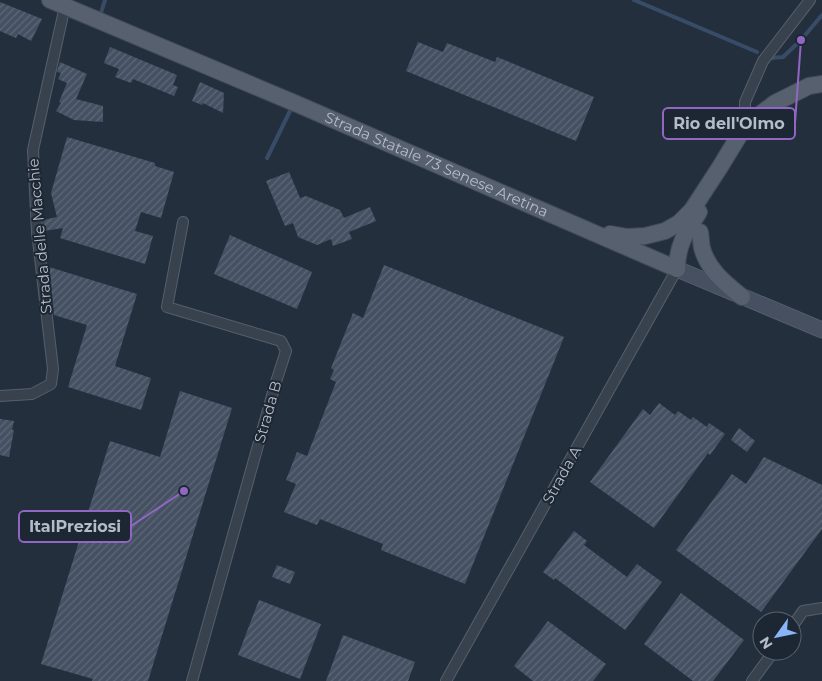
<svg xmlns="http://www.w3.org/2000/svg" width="822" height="681" font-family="Montserrat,sans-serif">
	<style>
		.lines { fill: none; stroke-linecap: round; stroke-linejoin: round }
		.stream { stroke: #394c67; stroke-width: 4 }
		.building { fill: url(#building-hatch) }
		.minor-casing { stroke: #565f6c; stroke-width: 12 }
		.secondary-casing { stroke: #565f6c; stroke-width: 17 }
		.primary-casing { stroke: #414a57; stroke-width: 18 }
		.minor { stroke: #38414e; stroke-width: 10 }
		.secondary { stroke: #465061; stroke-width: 15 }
		.primary { stroke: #56606e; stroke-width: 16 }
		.labels { text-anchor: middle; stroke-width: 4; stroke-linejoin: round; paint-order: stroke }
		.street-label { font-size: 15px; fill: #b4bcc9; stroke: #1d2633 }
		.leader { fill: none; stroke: #9266c3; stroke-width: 2 }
		.callout-dot { fill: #9266c3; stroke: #1d2633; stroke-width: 2 }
		.callout { fill: #1d2633; stroke: #9266c3; stroke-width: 2 }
		.callout-label { font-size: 16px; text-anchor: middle; font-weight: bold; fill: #b4bcc9 }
	</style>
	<defs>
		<pattern id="building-hatch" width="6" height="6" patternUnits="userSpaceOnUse" patternTransform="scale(1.25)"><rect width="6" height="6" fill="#455162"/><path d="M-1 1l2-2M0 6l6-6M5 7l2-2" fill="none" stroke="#5d6877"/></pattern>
	</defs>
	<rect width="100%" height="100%" fill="#242f3e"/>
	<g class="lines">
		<g class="stream">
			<path d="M634 0 757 52"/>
			<path d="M100 16 105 0"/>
			<path d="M771 58 783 57 801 40 822 15"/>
			<path d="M267 158 291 109"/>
		</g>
	</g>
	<g class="building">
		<path d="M0 2 42 19 31 41 18 34 16 38 0 31Z"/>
		<path d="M418 42 443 52 447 43 495 62 497 57 594 97 576 141 406 71Z"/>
		<path d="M110 47 177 75 173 85 178 87 174 96 133 79 131 83 115 77 119 69 104 63Z"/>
		<path d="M60 62 87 74 76 99 103 106V122L74 120 56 111 61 103 59 102 67 83 58 79 61 73 57 72Z"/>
		<path d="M200 82 224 93 223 113 203 103 202 105 192 101Z"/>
		<path d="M67 137 155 163V166L174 172 161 218 141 212 135 231 153 236 145 264 60 238 63 228 44 231 43 220 57 217 51 193Z"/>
		<path d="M289 172 300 198 306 196 340 210 344 218 370 207 376 221 349 232 352 239 333 246 331 239 317 245 298 237 293 223 285 226 266 181Z"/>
		<path d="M230 235 312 272 297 309 214 274Z"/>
		<path d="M384 265 564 337 465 584 381 550 383 544 320 519 317 525 284 512 296 484 286 480 297 452 307 456 336 382 330 379 334 370 331 368 353 313 363 318Z"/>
		<path d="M49 267 137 294 115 366 151 378 141 410 68 387 87 325 54 315Z"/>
		<path d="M180 391 232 408 148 681H92L93 679 41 664 110 441 160 457Z"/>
		<path d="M659 403 675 415 678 411 691 420 693 417 707 427 709 423 725 434 710 455 708 453 654 528 590 482 643 409 650 415Z"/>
		<path d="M0 419 14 421 12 430H14L9 457 0 455Z"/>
		<path d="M739 428 755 441 747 452 731 440Z"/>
		<path d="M764 457 822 485V529L761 612 676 550 732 474 746 484Z"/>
		<path d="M574 531 587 541 584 545 627 577 637 564 662 582 625 630 555 578 554 580 543 572Z"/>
		<path d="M277 565 295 572 290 584 272 577Z"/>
		<path d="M681 593 744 640 713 681H693L644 644Z"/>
		<path d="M259 600 321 624 300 679 238 655Z"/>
		<path d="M548 621 606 664 593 681H533L514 666Z"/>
		<path d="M343 635 415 662 408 681H326Z"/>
	</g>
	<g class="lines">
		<defs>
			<g id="minor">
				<path d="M745 126V102L763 61 810 0"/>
				<path d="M183 222 167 307 281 341 286 351 275 385 192 681"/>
				<path d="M0 396 32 394 51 384 53 369 37 232 33 150 65 6"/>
				<path d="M792 627 803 611 822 608"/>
				<path d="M446 681 677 269"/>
				<path d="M752 681 774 651"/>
			</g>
			<path id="secondary" d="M677 269 822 330"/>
			<g id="primary">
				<path id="s1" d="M50 0 297 104 677 269"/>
				<path d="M700 232C701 238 701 243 702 248 708 270 725 283 742 297"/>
				<path d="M610 234 627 237 645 236 665 231 679 223 692 210 720 167 745 126 775 103 809 86 822 84"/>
				<path d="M677 269C677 245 686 232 699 212"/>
			</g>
		</defs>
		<use href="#minor" class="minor-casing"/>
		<use href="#secondary" class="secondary-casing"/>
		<use href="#primary" class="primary-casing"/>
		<use href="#minor" class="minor"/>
		<use href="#secondary" class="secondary"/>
		<use href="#primary" class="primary"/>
	</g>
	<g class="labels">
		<g class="street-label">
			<text dy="5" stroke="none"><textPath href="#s1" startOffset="420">Strada Statale 73 Senese Aretina</textPath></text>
			<text transform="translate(40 236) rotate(-95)" y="5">Strada delle Macchie</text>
			<text transform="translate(268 412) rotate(-74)" y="5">Strada B</text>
			<text transform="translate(562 475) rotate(-61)" y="5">Strada A</text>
		</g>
	</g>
	<path class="leader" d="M801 40L795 123M184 491L131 526"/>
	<g class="callout-dot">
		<circle cx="801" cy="40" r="5"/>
		<circle cx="184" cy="491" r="5"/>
	</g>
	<g class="callout">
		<rect x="663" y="108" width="132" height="31" rx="5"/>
		<rect x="19" y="511" width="112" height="31" rx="5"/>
	</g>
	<g class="callout-label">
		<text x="729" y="129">Rio dell'Olmo</text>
		<text x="75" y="532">ItalPreziosi</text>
	</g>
	<g transform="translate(777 636) rotate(237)"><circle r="24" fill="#1d2633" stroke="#59626f"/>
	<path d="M0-4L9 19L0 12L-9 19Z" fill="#8ab4f8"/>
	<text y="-8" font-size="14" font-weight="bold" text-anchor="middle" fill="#b4bcc9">N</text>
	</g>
</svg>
